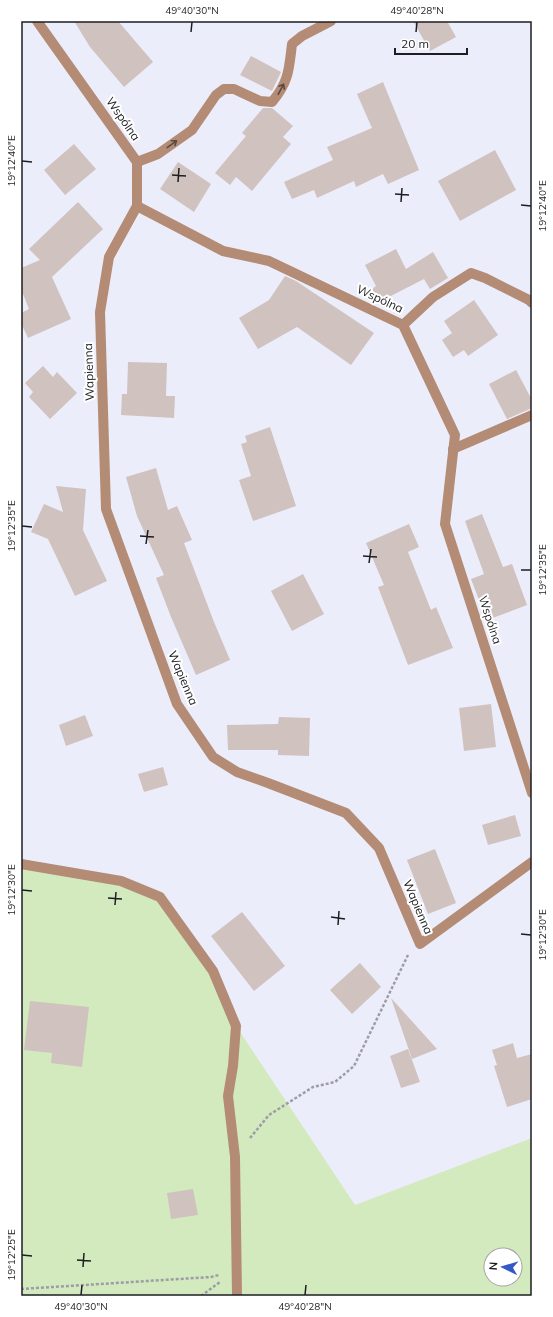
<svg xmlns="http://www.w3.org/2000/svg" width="553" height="1317" font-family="Mulish,sans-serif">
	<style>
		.green { fill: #d3eabe; fill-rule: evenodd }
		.building { fill: #d0c2bf }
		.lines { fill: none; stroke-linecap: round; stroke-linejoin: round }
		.path { stroke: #9c9da6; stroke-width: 2.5; stroke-dasharray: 3 2; stroke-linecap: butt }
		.minor { stroke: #b48b74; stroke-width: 10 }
		.oneway { stroke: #594a43 }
		.ticks { fill: none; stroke: #1d1e22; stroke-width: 1.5 }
		.labels { text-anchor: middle; stroke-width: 4; stroke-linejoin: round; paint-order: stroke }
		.street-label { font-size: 12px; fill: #1d1e22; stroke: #fff }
		.neatline { fill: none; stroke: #1d1e22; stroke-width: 1.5 }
		.ticks-label { font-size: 10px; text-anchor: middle; fill: #1d1e22 }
	</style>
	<rect width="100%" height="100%" fill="#ecedfa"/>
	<path class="green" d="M21 864 121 881 160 897 213 971 236 1026 355 1205 532 1138V1296H237L228 1103 234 1296H21ZM491 1255H515V1279H491Z"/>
	<g class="building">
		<path d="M74 21H118L153 62 124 87 90 47Z"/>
		<path d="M413 21H447L456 37 430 51Z"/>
		<path d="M251 56 281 72 272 91 240 75Z"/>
		<path d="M383 82 419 170 388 184 383 174 356 187 354 181 317 198 314 190 292 199 284 182 333 160 327 147 372 128 357 94Z"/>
		<path d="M263 108H272L293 126 283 137 291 144 252 191 236 177 230 185 215 173 246 136 242 133Z"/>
		<path d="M74 144 96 169 65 195 44 170Z"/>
		<path d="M495 150 516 190 460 221 438 181Z"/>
		<path d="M178 162 211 184 194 212 160 189Z"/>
		<path d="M78 202 103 229 52 277 71 319 28 338 21 323V313L29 309 21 289V268L40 260 29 249Z"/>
		<path d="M396 249 406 269 433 252 448 278 430 289 424 279 379 302 372 289 376 286 365 265Z"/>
		<path d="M285 276 296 281 374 333 351 365 297 327 258 349 239 318 269 300Z"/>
		<path d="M474 300 498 335 468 356 464 350 453 357 442 340 452 333 444 321Z"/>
		<path d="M128 362 167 363 166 396H175L174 418 121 415 122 394H127Z"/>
		<path d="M43 366 53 377 57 372 77 393 50 419 29 397 33 392 25 383Z"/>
		<path d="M516 370 532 400V408L507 419 489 384Z"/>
		<path d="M270 427 296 506 253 521 239 480 251 476 241 444 247 442 245 436Z"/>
		<path d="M156 468 168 510 177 506 192 540 184 543 214 622 230 660 196 675 171 617 156 578 164 575 137 516 126 477Z"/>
		<path d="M56 486 86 489 83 530 107 581 75 596 48 539 31 532 44 504 63 512Z"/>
		<path d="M482 514 503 567 512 564 527 605 490 619 488 613H484L471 579 484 574 465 521Z"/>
		<path d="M409 524 419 547 408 552 431 610 436 607 453 648 408 665 378 587 384 585 366 543Z"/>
		<path d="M303 574 324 614 292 631 271 591Z"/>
		<path d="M491 704 496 747 464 751 459 708Z"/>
		<path d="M85 715 93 736 66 746 59 725Z"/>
		<path d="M279 717 310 718 309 756 278 755V750H228L227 725 278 724Z"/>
		<path d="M163 767 168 785 144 792 138 774Z"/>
		<path d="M515 815 521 836 488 845 482 825Z"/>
		<path d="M435 849 456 903 428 914 407 860Z"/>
		<path d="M242 912 285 966 254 991 211 936Z"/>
		<path d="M360 963 381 987 352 1014 330 990Z"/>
		<path d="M391 998 437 1049 412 1059Z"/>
		<path d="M30 1001 89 1007 82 1067 51 1063 52 1053 24 1050Z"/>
		<path d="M513 1043 517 1058 532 1054V1099L507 1107 494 1066 497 1065 492 1050Z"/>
		<path d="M408 1049 420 1082 401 1088 390 1056Z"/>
		<path d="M193 1189 198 1215 171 1219 167 1193Z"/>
	</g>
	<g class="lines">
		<g class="path">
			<path d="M250 1138 269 1115 313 1087 335 1082 354 1066 408 955"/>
			<path d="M21 1289 211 1277 219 1275"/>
			<path d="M201 1296 220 1282"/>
		</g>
		<g class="minor">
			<path d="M37 21 137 162V206L223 251 269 261 403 325 455 435 445 524 532 793"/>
			<path d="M137 162 158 154 192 130 216 95 224 89H234L260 101 272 102C289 82 289 69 292 44L302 36 331 21"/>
			<path d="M137 206 109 257 100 312 106 509 177 704 213 757 237 772 268 783 346 813 379 848 420 944 532 862"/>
			<path d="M403 325 433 297 471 273 485 278 529 300 532 303"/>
			<path d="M453 449 532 415"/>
			<path d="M21 864 121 881 160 897 213 971 236 1026 233 1066 228 1096 235 1157 237 1296"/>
		</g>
	</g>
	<defs><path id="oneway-shaft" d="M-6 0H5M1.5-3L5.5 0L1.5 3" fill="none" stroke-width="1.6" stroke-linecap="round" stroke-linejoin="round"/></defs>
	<g class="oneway">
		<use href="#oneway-shaft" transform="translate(281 89) rotate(-62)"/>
		<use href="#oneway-shaft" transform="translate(172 144) rotate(-36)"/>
	</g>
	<path class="ticks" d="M191 32 192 22M416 32 417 22M22 161 32 162M172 175 186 176M178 182 179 168M395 194 409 195M401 202 402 188M521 205 531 206M22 526 32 527M140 536 154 537M146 544 148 530M363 556 377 557M369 563 371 549M521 570H531M22 890 32 891M108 898 122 899M115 905 116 892M331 917 345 919M338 925 339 911M521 934 531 935M22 1255 32 1256M77 1260 91 1261M83 1267 84 1253M81 1295 82 1285M305 1295 306 1285"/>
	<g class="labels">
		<g class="street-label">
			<text transform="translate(123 119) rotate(55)" y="4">Wspólna</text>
			<text transform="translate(380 299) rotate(25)" y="4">Wspólna</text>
			<text transform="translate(89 372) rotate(-92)" y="4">Wapienna</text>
			<text transform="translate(490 620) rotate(72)" y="4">Wspólna</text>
			<text transform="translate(183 678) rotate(67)" y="4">Wapienna</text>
			<text transform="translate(418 907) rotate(67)" y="4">Wapienna</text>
		</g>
	</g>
	<rect width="553" height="1317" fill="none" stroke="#ffffff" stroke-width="44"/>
	<g transform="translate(503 1267) rotate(275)"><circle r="19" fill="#ffffff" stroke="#a5a5a7"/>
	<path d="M0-3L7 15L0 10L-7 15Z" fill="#3358c8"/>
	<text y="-6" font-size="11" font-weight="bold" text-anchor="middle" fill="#1d1e22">N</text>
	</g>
	<path d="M395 48v6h72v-6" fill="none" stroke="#1d1e22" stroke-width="2"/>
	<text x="401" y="48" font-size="12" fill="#1d1e22" stroke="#ffffff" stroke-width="3" paint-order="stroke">20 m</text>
	<rect x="22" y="22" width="509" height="1273" class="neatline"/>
	<g class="ticks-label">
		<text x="192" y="14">49°40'30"N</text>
		<text x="417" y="14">49°40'28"N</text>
		<text transform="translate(11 161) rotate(-90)" y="4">19°12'40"E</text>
		<text transform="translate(542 206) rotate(-90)" y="4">19°12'40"E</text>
		<text transform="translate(11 526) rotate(-90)" y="4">19°12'35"E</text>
		<text transform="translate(542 570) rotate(-90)" y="4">19°12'35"E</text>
		<text transform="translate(11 890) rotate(-90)" y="4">19°12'30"E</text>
		<text transform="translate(542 935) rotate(-90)" y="4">19°12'30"E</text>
		<text transform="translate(11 1255) rotate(-90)" y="4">19°12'25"E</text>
		<text x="81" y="1310">49°40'30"N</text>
		<text x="305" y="1310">49°40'28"N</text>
	</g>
</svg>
